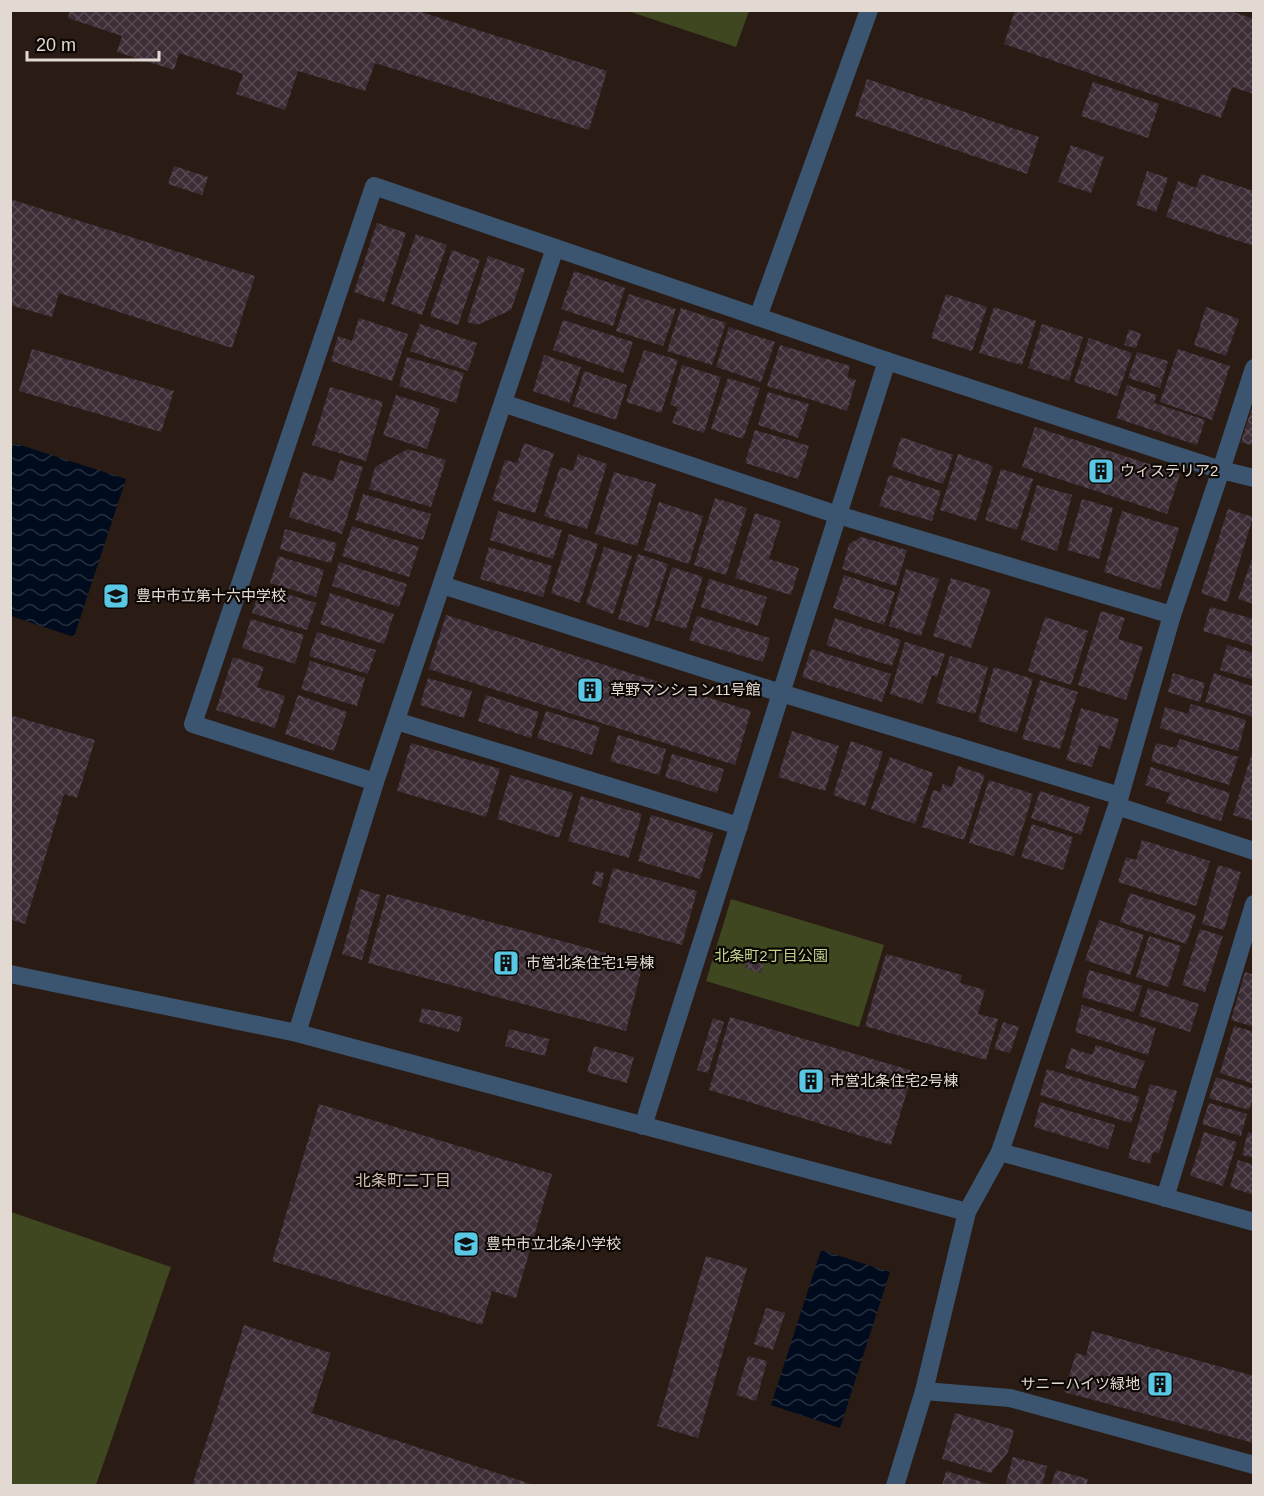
<svg xmlns="http://www.w3.org/2000/svg" width="1264" height="1496" font-family="Helvetica,'Noto Sans JP',sans-serif">
	<style>
		.green { fill: #3e4720 }
		.water { fill: url(#water-waves) }
		.building { fill: url(#building-cross-hatch) }
		.lines { fill: none; stroke-linecap: round; stroke-linejoin: round }
		.street { stroke: #3b546f; stroke-width: 18 }
		.labels { text-anchor: middle; stroke-width: 4.5; stroke-linejoin: round; paint-order: stroke }
		.poi-label { font-size: 15px; fill: #e2d9d3; stroke: #0e0805; text-anchor: start }
		.park-label { font-size: 15px; fill: #c1d38f; stroke: #0e0805 }
		.neighbourhood-label { font-size: 16px; fill: #d1beb4; stroke: #0e0805 }
	</style>
	<defs>
		<pattern id="water-waves" width="16" height="10" patternUnits="userSpaceOnUse" patternTransform="scale(1.5)"><rect width="16" height="10" fill="#000c1e"/><path d="M0 5q4-4 8 0t8 0" fill="none" stroke="#252f3e"/></pattern>
		<pattern id="building-cross-hatch" width="8" height="8" patternUnits="userSpaceOnUse" patternTransform="scale(1.5)"><rect width="8" height="8" fill="#3c2d36"/><path d="M0 0l8 8M0 8l8-8" fill="none" stroke="#584b52"/></pattern>
	</defs>
	<rect width="100%" height="100%" fill="#2a1c14"/>
	<g class="green">
		<path d="M628 11H749L736 47Z"/>
		<path d="M731 899 884 945 859 1027 706 981Z"/>
		<path d="M11 1212 171 1267 96 1485H11Z"/>
	</g>
	<g class="water">
		<path d="M14 443 126 479 74 637 11 616 10 455Z"/>
		<path d="M821 1250 890 1272 840 1428 771 1405Z"/>
	</g>
	<g class="building">
		<path d="M70 10H415L607 71 589 130 375 63 365 91 298 71 285 110 236 94 243 74 179 53 174 70 117 52 122 36 68 18Z"/>
		<path d="M1015 10H1228L1254 19V94L1232 87 1221 118 1004 44Z"/>
		<path d="M867 79 1039 137 1027 174 855 116Z"/>
		<path d="M1093 82 1159 104 1148 138 1081 116Z"/>
		<path d="M1071 145 1104 157 1091 193 1058 182Z"/>
		<path d="M174 166 208 177 202 195 168 184Z"/>
		<path d="M1147 171 1168 178 1156 212 1136 205Z"/>
		<path d="M1201 174 1254 191V246L1166 217 1178 181 1196 188Z"/>
		<path d="M10 199 255 276 232 348 59 293 52 317 10 305Z"/>
		<path d="M377 223 406 233 384 302 354 292Z"/>
		<path d="M416 234 447 245 422 315 391 304Z"/>
		<path d="M452 250 480 260 458 325 430 316Z"/>
		<path d="M488 256 525 269 511 310 477 325 467 322Z"/>
		<path d="M574 271 625 288 613 326 561 309Z"/>
		<path d="M629 294 676 309 663 346 616 331Z"/>
		<path d="M946 294 987 307 972 351 931 338Z"/>
		<path d="M994 307 1036 321 1022 365 979 353Z"/>
		<path d="M1206 307 1239 319 1226 356 1194 345Z"/>
		<path d="M681 308 726 323 712 365 667 351Z"/>
		<path d="M359 318 408 334 392 381 331 361 338 336 352 341Z"/>
		<path d="M563 320 633 342 623 373 553 350Z"/>
		<path d="M420 324 477 343 468 371 410 351Z"/>
		<path d="M1042 324 1083 337 1069 381 1028 368Z"/>
		<path d="M729 327 775 342 761 382 716 367Z"/>
		<path d="M1129 329 1141 334 1136 348 1124 345Z"/>
		<path d="M1089 338 1132 353 1117 396 1074 382Z"/>
		<path d="M780 345 850 366 847 377 856 380 847 411 767 386Z"/>
		<path d="M32 349 174 391 161 432 19 391Z"/>
		<path d="M1178 349 1230 366 1212 420 1160 402Z"/>
		<path d="M644 350 678 360 661 413 626 402Z"/>
		<path d="M1137 352 1168 361 1160 388 1128 378Z"/>
		<path d="M544 355 581 367 569 403 533 391Z"/>
		<path d="M407 357 464 373 456 403 399 386Z"/>
		<path d="M682 365 721 377 704 433 672 423 678 407 670 405Z"/>
		<path d="M584 371 627 385 616 420 573 406Z"/>
		<path d="M728 378 760 388 743 439 711 429Z"/>
		<path d="M1127 385 1157 395 1154 403 1205 420 1197 445 1116 418Z"/>
		<path d="M330 387 383 402 366 461 312 445Z"/>
		<path d="M768 392 809 404 798 438 758 425Z"/>
		<path d="M396 395 440 409 427 449 383 435Z"/>
		<path d="M1253 405H1254V446L1241 442Z"/>
		<path d="M1035 427 1180 474 1167 514 1022 467Z"/>
		<path d="M755 430 809 446 798 479 745 463Z"/>
		<path d="M901 437 953 455 943 484 892 467Z"/>
		<path d="M524 443 554 453 535 513 492 500 505 460 517 463Z"/>
		<path d="M408 449 446 460 431 507 369 489 375 467Z"/>
		<path d="M578 454 607 464 587 529 544 516 560 467 573 471Z"/>
		<path d="M958 454 993 466 976 521 940 510Z"/>
		<path d="M340 460 363 467 342 534 289 517 303 472 333 481Z"/>
		<path d="M1001 469 1033 479 1017 530 985 520Z"/>
		<path d="M614 472 656 484 637 546 595 534Z"/>
		<path d="M889 475 941 491 932 521 879 506Z"/>
		<path d="M1037 485 1072 495 1057 551 1021 540Z"/>
		<path d="M363 494 431 514 423 540 355 520Z"/>
		<path d="M715 498 747 508 726 575 694 565Z"/>
		<path d="M1082 499 1113 508 1099 559 1067 550Z"/>
		<path d="M659 502 703 516 689 564 644 550Z"/>
		<path d="M1228 509 1253 517 1227 602 1201 593Z"/>
		<path d="M498 511 562 530 553 559 490 540Z"/>
		<path d="M1122 511 1179 528 1160 590 1104 572Z"/>
		<path d="M755 513 781 521 769 559 799 568 791 595 735 578Z"/>
		<path d="M352 526 419 547 409 577 342 556Z"/>
		<path d="M285 529 337 543 331 563 280 549Z"/>
		<path d="M569 534 598 544 580 603 551 593Z"/>
		<path d="M861 537 907 550 896 586 842 569 849 544Z"/>
		<path d="M489 547 552 566 543 597 480 579Z"/>
		<path d="M604 547 632 556 613 614 586 604Z"/>
		<path d="M1254 553V604L1238 599Z"/>
		<path d="M638 554 668 564 648 628 618 619Z"/>
		<path d="M278 556 324 570 316 597 270 583Z"/>
		<path d="M339 562 407 584 399 607 332 586Z"/>
		<path d="M672 567 703 577 686 629 655 620Z"/>
		<path d="M906 569 939 579 921 636 889 626Z"/>
		<path d="M844 575 895 592 884 625 833 608Z"/>
		<path d="M951 578 991 590 971 648 933 636Z"/>
		<path d="M709 579 767 597 758 626 701 607Z"/>
		<path d="M261 586 316 603 307 630 252 613Z"/>
		<path d="M330 593 394 614 384 644 320 624Z"/>
		<path d="M1210 607 1254 619V646L1203 631Z"/>
		<path d="M1101 611 1125 618 1118 639 1143 647 1126 700 1078 685Z"/>
		<path d="M446 615 751 711 735 765 429 669Z"/>
		<path d="M697 616 770 638 763 662 689 640Z"/>
		<path d="M1045 617 1088 631 1071 685 1028 671Z"/>
		<path d="M835 618 901 640 892 666 826 645Z"/>
		<path d="M251 619 304 635 295 664 242 648Z"/>
		<path d="M317 632 376 650 368 674 309 656Z"/>
		<path d="M905 642 945 654 937 677 932 675 923 704 890 694Z"/>
		<path d="M1227 645 1254 653V680L1220 670Z"/>
		<path d="M811 649 891 674 882 702 802 677Z"/>
		<path d="M950 656 988 667 975 714 936 703Z"/>
		<path d="M233 657 264 667 257 687 285 696 275 728 216 710Z"/>
		<path d="M310 661 365 678 357 706 301 689Z"/>
		<path d="M994 667 1033 679 1017 733 978 721Z"/>
		<path d="M1173 673 1205 683 1200 702 1168 692Z"/>
		<path d="M1214 673 1254 687V717L1205 702Z"/>
		<path d="M428 678 472 691 464 718 420 705Z"/>
		<path d="M1040 680 1078 692 1060 749 1022 739Z"/>
		<path d="M298 695 347 712 334 751 285 734Z"/>
		<path d="M486 695 539 712 531 738 478 721Z"/>
		<path d="M1191 704 1246 720 1238 751 1160 728 1165 707 1188 714Z"/>
		<path d="M1081 708 1119 719 1110 749 1099 745 1092 767 1066 760Z"/>
		<path d="M546 711 600 727 592 755 537 738Z"/>
		<path d="M10 715 95 740 77 798 64 794 25 924 10 919Z"/>
		<path d="M792 731 839 746 825 791 778 777Z"/>
		<path d="M618 735 666 749 659 775 610 761Z"/>
		<path d="M1180 739 1238 757 1229 785 1151 761 1156 743 1176 748Z"/>
		<path d="M851 741 883 752 865 806 833 795Z"/>
		<path d="M411 743 500 769 486 817 397 791Z"/>
		<path d="M1253 749H1254V821L1233 815Z"/>
		<path d="M672 754 724 769 717 793 665 777Z"/>
		<path d="M890 757 933 773 915 824 871 809Z"/>
		<path d="M958 766 985 775 964 840 922 827 933 790 940 792 943 784 952 787Z"/>
		<path d="M1151 767 1230 793 1221 821 1166 803 1170 793 1145 785Z"/>
		<path d="M510 775 573 793 559 838 497 819Z"/>
		<path d="M989 780 1033 794 1014 856 969 843Z"/>
		<path d="M1040 791 1090 807 1081 835 1031 818Z"/>
		<path d="M581 796 642 814 629 858 568 841Z"/>
		<path d="M651 815 713 833 700 879 638 861Z"/>
		<path d="M1032 824 1073 837 1063 870 1021 857Z"/>
		<path d="M1142 840 1210 861 1196 906 1118 882 1126 857 1136 860Z"/>
		<path d="M1218 865 1241 872 1224 930 1202 924Z"/>
		<path d="M613 868 697 891 682 945 598 922Z"/>
		<path d="M596 871 604 873 601 887 592 884Z"/>
		<path d="M360 889 380 895 362 960 342 954Z"/>
		<path d="M1130 893 1196 915 1186 944 1120 922Z"/>
		<path d="M387 894 643 963 626 1031 368 963Z"/>
		<path d="M1099 920 1144 935 1130 975 1085 960Z"/>
		<path d="M1200 929 1223 936 1205 992 1182 985Z"/>
		<path d="M1149 936 1181 946 1168 987 1136 977Z"/>
		<path d="M749 953 766 956 761 973 745 968Z"/>
		<path d="M886 954 962 975 960 983 985 990 978 1014 998 1019 986 1060 865 1026Z"/>
		<path d="M1089 970 1142 986 1134 1012 1082 997Z"/>
		<path d="M1245 972 1254 975V1027L1231 1020Z"/>
		<path d="M1148 988 1199 1004 1190 1032 1139 1016Z"/>
		<path d="M1082 1005 1156 1028 1148 1055 1075 1032Z"/>
		<path d="M422 1008 463 1017 459 1032 419 1022Z"/>
		<path d="M730 1017 913 1071 891 1145 709 1090Z"/>
		<path d="M713 1018 724 1022 708 1073 697 1070Z"/>
		<path d="M1003 1022 1019 1027 1010 1053 994 1049Z"/>
		<path d="M1234 1026 1254 1032V1084L1220 1073Z"/>
		<path d="M509 1029 549 1039 545 1056 505 1046Z"/>
		<path d="M1096 1045 1145 1061 1135 1089 1065 1068 1071 1048 1092 1055Z"/>
		<path d="M594 1046 634 1057 627 1083 587 1072Z"/>
		<path d="M1047 1069 1140 1097 1131 1123 1040 1095Z"/>
		<path d="M1216 1077 1254 1089V1097L1249 1110 1209 1098Z"/>
		<path d="M1150 1084 1177 1091 1159 1153 1153 1152 1150 1164 1128 1158Z"/>
		<path d="M1040 1102 1115 1125 1108 1149 1034 1127Z"/>
		<path d="M1209 1103 1247 1114 1241 1136 1202 1124Z"/>
		<path d="M319 1104 552 1174 516 1298 492 1291 482 1325 272 1261Z"/>
		<path d="M1204 1132 1237 1142 1223 1186 1190 1176Z"/>
		<path d="M1248 1132 1254 1134V1158L1242 1155Z"/>
		<path d="M1238 1160 1254 1165V1195L1230 1187Z"/>
		<path d="M706 1256 747 1268 698 1438 657 1426Z"/>
		<path d="M766 1308 785 1313 773 1350 754 1344Z"/>
		<path d="M244 1325 331 1353 312 1413 537 1486H192Z"/>
		<path d="M1092 1331 1254 1376V1443L1064 1392 1076 1353 1086 1356Z"/>
		<path d="M748 1356 767 1361 756 1401 736 1395Z"/>
		<path d="M955 1413 1014 1430 1008 1452 991 1473 942 1459Z"/>
		<path d="M1013 1457 1047 1466 1042 1486H1005Z"/>
		<path d="M1056 1470 1088 1479 1086 1486H1051Z"/>
		<path d="M946 1471 992 1485V1486H942Z"/>
	</g>
	<g class="lines">
		<g class="street">
			<path d="M758 317 869 10"/>
			<path d="M503 403 838 515 1172 615"/>
			<path d="M442 585 781 693 1120 796"/>
			<path d="M396 721 739 826"/>
			<path d="M375 782 193 724 374 186 887 361 1221 470 1254 478"/>
			<path d="M1117 806 1254 851"/>
			<path d="M10 974 297 1033 967 1212"/>
			<path d="M297 1033 375 782 555 248"/>
			<path d="M643 1126 887 361"/>
			<path d="M1000 1152 1254 1222"/>
			<path d="M1165 1198 1254 904"/>
			<path d="M924 1391 1010 1398 1254 1465"/>
			<path d="M895 1486 924 1391 967 1212 1000 1152 1117 806 1172 615 1221 470 1254 368"/>
		</g>
	</g>
	<defs>
		<symbol id="building-square" viewBox="-11 -11 22 22"><rect x="-9" y="-9" width="18" height="18" rx="4" fill="#58c8e4" stroke="#0e0805"/><path d="M-4-6H4V6H1V3H-1V6H-4ZM-2.5-4.3h1.7v1.8h-1.7ZM.8-4.3h1.7v1.8H.8ZM-2.5-1h1.7V.8h-1.7ZM.8-1h1.7V.8H.8Z" fill="#111"/></symbol>
		<symbol id="school-square" viewBox="-11 -11 22 22"><rect x="-9" y="-9" width="18" height="18" rx="4" fill="#58c8e4" stroke="#0e0805"/><path d="M0-5L7-2L0 1L-7-2ZM-4 1L0 2.5L4 1V4Q0 6-4 4Z" fill="#111"/></symbol>
	</defs>
	<g fill-rule="evenodd">
		<use href="#building-square" x="1086" y="456" width="30" height="30"/>
		<use href="#school-square" x="101" y="581" width="30" height="30"/>
		<use href="#building-square" x="575" y="675" width="30" height="30"/>
		<use href="#building-square" x="491" y="948" width="30" height="30"/>
		<use href="#building-square" x="796" y="1066" width="30" height="30"/>
		<use href="#school-square" x="451" y="1229" width="30" height="30"/>
		<use href="#building-square" x="1145" y="1369" width="30" height="30"/>
	</g>
	<g class="labels">
		<g class="poi-label">
			<text x="1120" y="476">ウィステリア2</text>
			<text x="136" y="601">豊中市立第十六中学校</text>
			<text x="610" y="695">草野マンション11号館</text>
			<text x="526" y="968">市営北条住宅1号棟</text>
			<text x="830" y="1086">市営北条住宅2号棟</text>
			<text x="486" y="1249">豊中市立北条小学校</text>
			<text x="1140" y="1389" text-anchor="end">サニーハイツ緑地</text>
		</g>
		<g class="park-label">
			<text x="771" y="961">北条町2丁目公園</text>
		</g>
		<g class="neighbourhood-label">
			<text x="403" y="1186">北条町二丁目</text>
		</g>
	</g>
	<rect width="1264" height="1496" fill="none" stroke="#e2d9d3" stroke-width="24"/>
	<path d="M27 51v9h132v-9" fill="none" stroke="#e2d9d3" stroke-width="3"/>
	<text x="36" y="51" font-size="18" fill="#e2d9d3" stroke="#0e0805" stroke-width="4.5" paint-order="stroke">20 m</text>
</svg>
